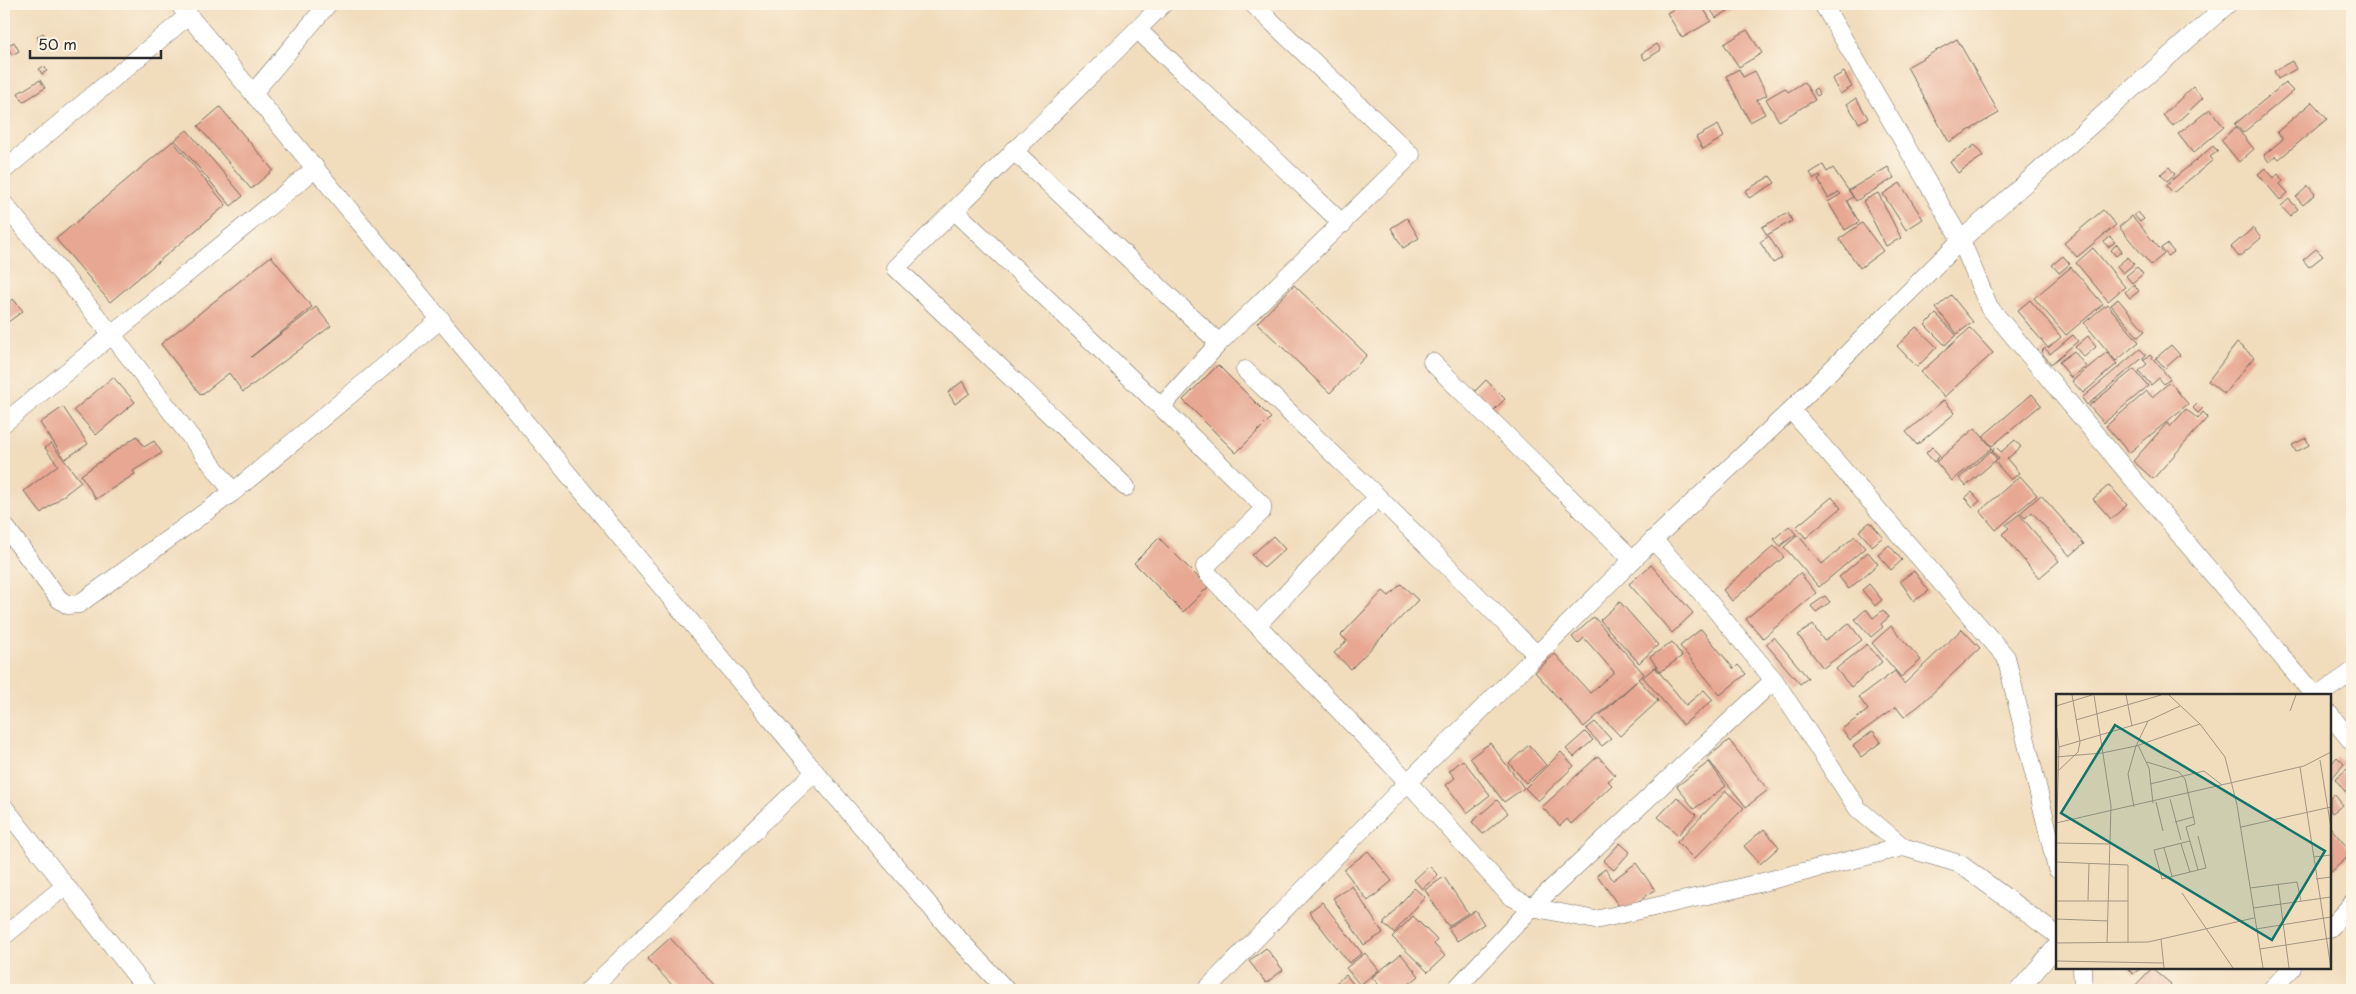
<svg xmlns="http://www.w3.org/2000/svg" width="2356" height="994" font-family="'Playpen Sans',sans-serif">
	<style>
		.building { fill: #e7a792 }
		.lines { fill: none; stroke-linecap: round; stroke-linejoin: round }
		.minor-casing { stroke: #70695e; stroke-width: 19 }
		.minor { stroke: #fff; stroke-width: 18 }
		.inset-road { fill: none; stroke: #a29582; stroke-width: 1 }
		.view { fill: #0f766e; fill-opacity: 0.15; stroke: #0f766e; stroke-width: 2.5 }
		.inset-edge { fill: none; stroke: #2b2b2b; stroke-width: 2.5 }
	</style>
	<rect width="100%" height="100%" fill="#fcf5e5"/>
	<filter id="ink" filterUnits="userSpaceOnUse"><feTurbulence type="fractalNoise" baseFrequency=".02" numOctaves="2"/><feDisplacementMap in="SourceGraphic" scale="10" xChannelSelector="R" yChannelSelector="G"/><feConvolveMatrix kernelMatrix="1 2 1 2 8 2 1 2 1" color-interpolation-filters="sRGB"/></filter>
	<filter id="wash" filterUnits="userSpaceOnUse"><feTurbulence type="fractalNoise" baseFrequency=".0096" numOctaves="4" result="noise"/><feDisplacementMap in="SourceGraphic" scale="20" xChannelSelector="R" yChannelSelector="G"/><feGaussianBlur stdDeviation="1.12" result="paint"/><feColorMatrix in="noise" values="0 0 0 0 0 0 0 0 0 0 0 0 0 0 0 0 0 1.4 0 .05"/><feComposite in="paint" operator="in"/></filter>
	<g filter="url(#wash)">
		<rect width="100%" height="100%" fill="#f1dcbc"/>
		<g id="blocks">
			<g class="building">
				<path d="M1630 4H1643L1633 9Z"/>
				<path d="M1683 4H1701L1711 21 1682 38 1667 13Z"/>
				<path d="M1722 4H1735L1736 6 1716 18 1711 10Z"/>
				<path d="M1747 30 1762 53 1739 67 1724 44Z"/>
				<path d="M43 33 48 40 42 44 37 37Z"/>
				<path d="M1957 39 1999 113 1949 142 1907 67Z"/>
				<path d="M14 42 19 51 12 55 7 46Z"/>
				<path d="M1657 44 1661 50 1645 60 1641 54Z"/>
				<path d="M2292 61 2296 69 2278 79 2274 71Z"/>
				<path d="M44 66 47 71 42 74 39 69Z"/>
				<path d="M1739 69 1743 77 1755 71 1767 95 1757 100 1765 114 1750 122 1726 76Z"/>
				<path d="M1844 72 1852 87 1840 94 1832 79Z"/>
				<path d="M40 80 45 88 23 102 18 93Z"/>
				<path d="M1804 82 1815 100 1779 121 1766 99 1785 88 1788 92Z"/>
				<path d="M2285 83 2293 91 2243 133 2235 124Z"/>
				<path d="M2193 87 2203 98 2173 126 2163 115Z"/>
				<path d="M1816 88 1820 94 1817 96 1813 90Z"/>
				<path d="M1856 98 1868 118 1859 123 1847 104Z"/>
				<path d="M2312 102 2327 119 2279 159 2276 156 2269 162 2264 155 2283 139 2277 132Z"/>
				<path d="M220 107 273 170 251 189 198 126Z"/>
				<path d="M2210 109 2224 127 2193 153 2178 134Z"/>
				<path d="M1718 125 1724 137 1703 149 1696 137Z"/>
				<path d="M2236 127 2254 149 2239 162 2221 140Z"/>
				<path d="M187 130 243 196 231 206 175 140Z"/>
				<path d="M173 141 226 205 110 302 56 239Z"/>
				<path d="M1975 145 1983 156 1958 173 1950 162Z"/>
				<path d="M2213 146 2218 151 2210 157 2213 160 2173 193 2166 185Z"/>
				<path d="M1823 165 1827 172 1833 168 1853 197 1847 201 1859 222 1845 230 1828 202 1841 194 1839 192 1828 198 1818 180 1821 178 1820 176 1814 179 1810 173Z"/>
				<path d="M1888 167 1894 178 1856 201 1849 190Z"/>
				<path d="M2169 167 2175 174 2167 181 2161 174Z"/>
				<path d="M2265 168 2274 178 2278 174 2283 181 2280 184 2288 193 2280 200 2258 174Z"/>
				<path d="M1770 176 1775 183 1749 198 1745 191Z"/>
				<path d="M1900 183 1923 219 1906 230 1883 194Z"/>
				<path d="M2308 186 2315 194 2303 205 2296 197Z"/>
				<path d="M1878 193 1901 238 1886 246 1863 201Z"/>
				<path d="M2289 199 2298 209 2290 216 2281 206Z"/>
				<path d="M2103 210 2116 225 2077 257 2064 243Z"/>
				<path d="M2138 212 2144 219 2140 222 2134 215Z"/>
				<path d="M1788 213 1792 221 1767 235 1762 227Z"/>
				<path d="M2132 216 2164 254 2151 265 2119 227Z"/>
				<path d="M1407 218 1419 238 1403 248 1391 228Z"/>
				<path d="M1862 223 1883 251 1860 268 1839 239Z"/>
				<path d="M2253 228 2261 238 2239 257 2231 247Z"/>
				<path d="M1769 236 1782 258 1773 263 1760 242Z"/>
				<path d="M2110 237 2115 242 2108 247 2104 242Z"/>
				<path d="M2117 244 2122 251 2116 256 2111 250Z"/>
				<path d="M2167 244 2174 252 2168 256 2161 248Z"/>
				<path d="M2093 248 2125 287 2108 301 2076 263Z"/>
				<path d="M2316 249 2323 256 2309 267 2303 260Z"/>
				<path d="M271 256 312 307 251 357 316 307 331 326 243 392 229 373 201 395 161 344Z"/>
				<path d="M2063 256 2070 264 2059 273 2052 265Z"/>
				<path d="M2128 257 2134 264 2123 273 2117 266Z"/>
				<path d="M2071 267 2103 304 2066 335 2034 298Z"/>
				<path d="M2137 267 2143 274 2132 283 2126 276Z"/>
				<path d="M2134 284 2139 291 2130 298 2125 292Z"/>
				<path d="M1294 285 1367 355 1330 393 1257 323Z"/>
				<path d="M1951 295 1973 322 1957 334 1936 308Z"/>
				<path d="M13 299 23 311 4 325V306Z"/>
				<path d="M2118 299 2145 331 2138 337 2111 305Z"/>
				<path d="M2030 300 2061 337 2048 348 2017 311Z"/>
				<path d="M2107 304 2139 342 2116 361 2084 323Z"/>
				<path d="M1936 314 1956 335 1945 345 1925 325Z"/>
				<path d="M1916 327 1937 347 1917 367 1897 346Z"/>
				<path d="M1970 328 1993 353 1944 397 1921 372Z"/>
				<path d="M2073 335 2078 341 2051 364 2041 352 2045 348 2050 354Z"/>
				<path d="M2088 336 2096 347 2084 357 2075 347Z"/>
				<path d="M2237 343 2254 357 2224 394 2208 381Z"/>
				<path d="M2171 345 2180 355 2165 368 2156 358Z"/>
				<path d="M2140 349 2146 355 2087 405 2082 398Z"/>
				<path d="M2074 351 2086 367 2071 378 2059 362Z"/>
				<path d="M2107 352 2117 364 2083 393 2072 381Z"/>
				<path d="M2150 355 2170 379 2164 384 2159 378 2151 385 2139 371 2147 364 2143 360Z"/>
				<path d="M1218 365 1271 418 1236 453 1183 400Z"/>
				<path d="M2134 369 2148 386 2104 423 2089 406Z"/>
				<path d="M113 377 135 402 96 435 74 410Z"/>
				<path d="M1486 380 1505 399 1492 412 1473 393Z"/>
				<path d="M963 381 970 393 955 404 948 392Z"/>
				<path d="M2170 382 2188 404 2129 453 2106 426 2147 391 2152 397Z"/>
				<path d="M2032 394 2041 405 1992 446 1983 436Z"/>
				<path d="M1944 400 1955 413 1917 445 1906 432Z"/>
				<path d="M2198 403 2203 408 2198 413 2193 408Z"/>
				<path d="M63 407 88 444 65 459 40 423Z"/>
				<path d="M2186 409 2198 419 2203 412 2208 417 2153 479 2133 461 2167 423 2170 427Z"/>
				<path d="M1975 428 1992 448 1952 481 1936 462Z"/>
				<path d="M137 436 144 447 154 441 162 453 133 471 135 474 96 499 81 475Z"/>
				<path d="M2306 438 2309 445 2296 452 2292 445Z"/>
				<path d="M2015 440 2021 447 2007 459 2019 473 2011 480 1995 462 1999 459 1992 450 1996 447 2001 452Z"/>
				<path d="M51 443 81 482 41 513 24 491 58 465 45 448Z"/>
				<path d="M1932 447 1940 456 1934 462 1926 453Z"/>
				<path d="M1991 451 1997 459 1966 486 1959 478Z"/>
				<path d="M2020 476 2037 495 1996 530 1980 511Z"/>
				<path d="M2109 485 2127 505 2111 519 2093 499Z"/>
				<path d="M1972 492 1980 501 1973 507 1965 498Z"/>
				<path d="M2041 495 2084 544 2070 556 2032 512 2025 518 2020 513Z"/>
				<path d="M1832 497 1841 508 1806 538 1796 527Z"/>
				<path d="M2019 514 2059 561 2039 578 2002 534 2009 528 2006 525Z"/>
				<path d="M1870 522 1883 537 1872 546 1859 531Z"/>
				<path d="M1789 526 1796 534 1780 546 1774 539Z"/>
				<path d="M1798 535 1822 564 1855 536 1865 548 1819 587 1784 547Z"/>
				<path d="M1273 536 1285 549 1264 568 1252 555Z"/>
				<path d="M1159 538 1208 587 1183 612 1134 563Z"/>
				<path d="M1889 545 1902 560 1891 570 1878 555Z"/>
				<path d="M1774 546 1784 557 1732 601 1723 590Z"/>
				<path d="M1868 552 1878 564 1849 589 1839 577Z"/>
				<path d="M1651 565 1693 613 1672 633 1629 584Z"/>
				<path d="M1914 571 1929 591 1914 601 1900 581Z"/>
				<path d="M1800 573 1816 593 1763 638 1746 619Z"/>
				<path d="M1401 584 1418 600 1351 669 1334 653 1347 641 1341 635 1383 591 1389 596Z"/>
				<path d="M1869 584 1882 600 1875 606 1862 590Z"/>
				<path d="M1825 596 1830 602 1816 612 1811 606Z"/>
				<path d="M1620 602 1658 645 1639 663 1600 620Z"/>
				<path d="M1866 609 1873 618 1883 610 1889 617 1881 624 1883 627 1871 637 1855 619Z"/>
				<path d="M1594 617 1644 674 1638 679 1658 701 1620 736 1600 715 1637 681 1584 727 1535 672 1555 654 1590 693 1614 672 1584 638 1578 644 1572 637Z"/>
				<path d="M1849 623 1862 640 1823 668 1798 635 1813 625 1824 641Z"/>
				<path d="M1891 626 1921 660 1901 677 1872 643Z"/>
				<path d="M1701 629 1734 669 1738 665 1746 674 1720 695 1680 646Z"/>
				<path d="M1962 629 1980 648 1920 705 1904 717 1896 707 1850 740 1842 729 1868 710 1859 697 1895 671 1904 684Z"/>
				<path d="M1774 637 1808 678 1800 684 1766 644Z"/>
				<path d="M1672 642 1682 656 1660 672 1650 657Z"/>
				<path d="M1867 644 1882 662 1851 687 1836 669Z"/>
				<path d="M1655 667 1686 705 1704 690 1713 700 1683 725 1643 677Z"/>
				<path d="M1595 722 1611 739 1602 746 1586 729Z"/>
				<path d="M1873 731 1881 742 1861 757 1853 746Z"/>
				<path d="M1585 732 1593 740 1574 757 1566 749Z"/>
				<path d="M1729 740 1768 790 1746 807 1707 758Z"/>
				<path d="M1490 743 1524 788 1504 802 1470 758Z"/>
				<path d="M1529 745 1546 765 1526 783 1509 763Z"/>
				<path d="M1561 752 1574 766 1538 801 1525 788Z"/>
				<path d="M1598 756 1615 775 1608 781 1612 785 1571 824 1567 819 1560 826 1542 807Z"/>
				<path d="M2337 757 2344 764 2330 780V765Z"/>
				<path d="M1463 760 1490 795 1467 813 1446 785 1455 778 1449 771Z"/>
				<path d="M1709 762 1726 786 1694 809 1677 786Z"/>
				<path d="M2347 769 2352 775V800L2335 779Z"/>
				<path d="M1726 791 1744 808 1694 859 1677 842Z"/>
				<path d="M2334 794 2343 805 2332 813 2330 810V798Z"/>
				<path d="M1677 797 1696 815 1678 835 1658 817Z"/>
				<path d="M1497 800 1508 813 1483 834 1472 822Z"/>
				<path d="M2330 827 2352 853 2330 873Z"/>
				<path d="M1764 829 1779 847 1760 864 1744 846Z"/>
				<path d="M1620 843 1630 852 1614 870 1603 861Z"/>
				<path d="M1368 851 1392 881 1368 901 1344 870Z"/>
				<path d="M1636 863 1655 890 1623 912 1597 875 1605 869 1613 880Z"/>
				<path d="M1429 866 1438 875 1422 889 1414 880Z"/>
				<path d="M1444 877 1468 913 1448 926 1425 890Z"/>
				<path d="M1352 886 1383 933 1364 945 1333 898Z"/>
				<path d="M1414 888 1425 897 1394 933 1383 924Z"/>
				<path d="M1322 902 1362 953 1349 963 1309 912Z"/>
				<path d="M1475 910 1484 924 1457 941 1448 928Z"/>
				<path d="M1413 916 1437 940 1434 944 1445 956 1428 972 1392 937Z"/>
				<path d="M670 938 719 990H677L647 959Z"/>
				<path d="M1266 948 1283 970 1266 983 1249 961Z"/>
				<path d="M1365 953 1379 970 1360 985 1346 968Z"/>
				<path d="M1401 954 1419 976 1402 990H1383L1372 977Z"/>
				<path d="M2127 968H2141L2133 974Z"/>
				<path d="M2152 968 2171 984 2166 990H2131Z"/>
				<path d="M1346 975 1358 990H1338L1333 985Z"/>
			</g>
		</g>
	</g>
	<g filter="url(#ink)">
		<use href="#blocks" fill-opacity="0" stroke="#70695e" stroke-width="1"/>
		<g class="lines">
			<defs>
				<g id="minor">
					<path d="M179 4 815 772 954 934 1006 990"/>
					<path d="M1823 4 1961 240 1989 307 2314 695"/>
					<path d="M1138 30 1343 224"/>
					<path d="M254 92 328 4"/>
					<path d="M1013 150 1219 343"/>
					<path d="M4 170 189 15"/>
					<path d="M4 204 113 336 233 492"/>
					<path d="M955 211 1161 407 1262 505V511L1205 567 1208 574 1408 782 1510 896 1532 907 1595 920 1735 889 1903 847"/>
					<path d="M1432 362 1633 560"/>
					<path d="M1245 370 1378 497 1537 655"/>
					<path d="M1161 407 1219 343 1411 155 1253 4"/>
					<path d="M1791 410 2006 657 2057 869"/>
					<path d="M4 423 316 168"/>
					<path d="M1126 487 896 268 1163 4"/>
					<path d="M4 525 59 599 68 605 79 604 233 492 441 319"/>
					<path d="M1653 540 1689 578 1774 680 1858 809 1903 847 1960 864 2057 935"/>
					<path d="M1257 625 1378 497"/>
					<path d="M2319 695 2352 672"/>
					<path d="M2330 715 2352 742"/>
					<path d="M4 807 147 990"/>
					<path d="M2330 928 2352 904"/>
					<path d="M4 936 65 886"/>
					<path d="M2082 968 2083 990"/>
					<path d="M589 990 815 772"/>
					<path d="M1206 990 1408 782 1653 540 1791 410 1961 240 2228 4"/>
					<path d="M1455 990 1532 907 1774 680"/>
					<path d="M2019 990 2057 946"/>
					<path d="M2271 990 2292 968"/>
				</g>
			</defs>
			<use href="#minor" class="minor-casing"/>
			<use href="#minor" class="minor"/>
		</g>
	</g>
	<g transform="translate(2056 694)">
		<rect width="275" height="275" fill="#f1dcbc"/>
		<path class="inset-road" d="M38 1 55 112 51 249M70 1 76 32M113 1 144 30 169 63 181 111 207 274M0 12 36 1M234 17 240 1M20 26 105 1M0 28 3 53 0 156M82 51 93 74 97 109M3 53 92 27 124 12M0 63 46 59 80 52 144 30M264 66 275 134M91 68 123 78 129 85 139 130 130 133 142 176M244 73 275 274M2 77 22 58 24 48 16 1M94 90 148 77 166 91M114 105 125 146M100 108 107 137M78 113 72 80 80 52 92 27M119 128 137 123M0 129 248 72 275 58M185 133 275 113M134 147 98 156 106 185 150 174 142 142M0 149 53 150M125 150 134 178M108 154 116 182M258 163 275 161M0 168 72 171V249M260 185 275 183M222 190 233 274M194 194 241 188 245 207M126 199 177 274M32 206 33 170M0 207H72M197 214 275 203M0 225 52 227M200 235 275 223M105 245 108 274M0 249 92 248 198 224M204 255 275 244M0 267 108 269"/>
		<path class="view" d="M59 31 269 157 216 246 5 119Z"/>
		<rect width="275" height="275" class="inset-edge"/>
	</g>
	<rect width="2356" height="994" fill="none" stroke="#fcf5e5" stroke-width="20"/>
	<path d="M30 50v8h131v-8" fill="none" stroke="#2b2b2b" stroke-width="2.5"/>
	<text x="38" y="50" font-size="15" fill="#2b2b2b" stroke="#fcf5e5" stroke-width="4" paint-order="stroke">50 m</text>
</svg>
